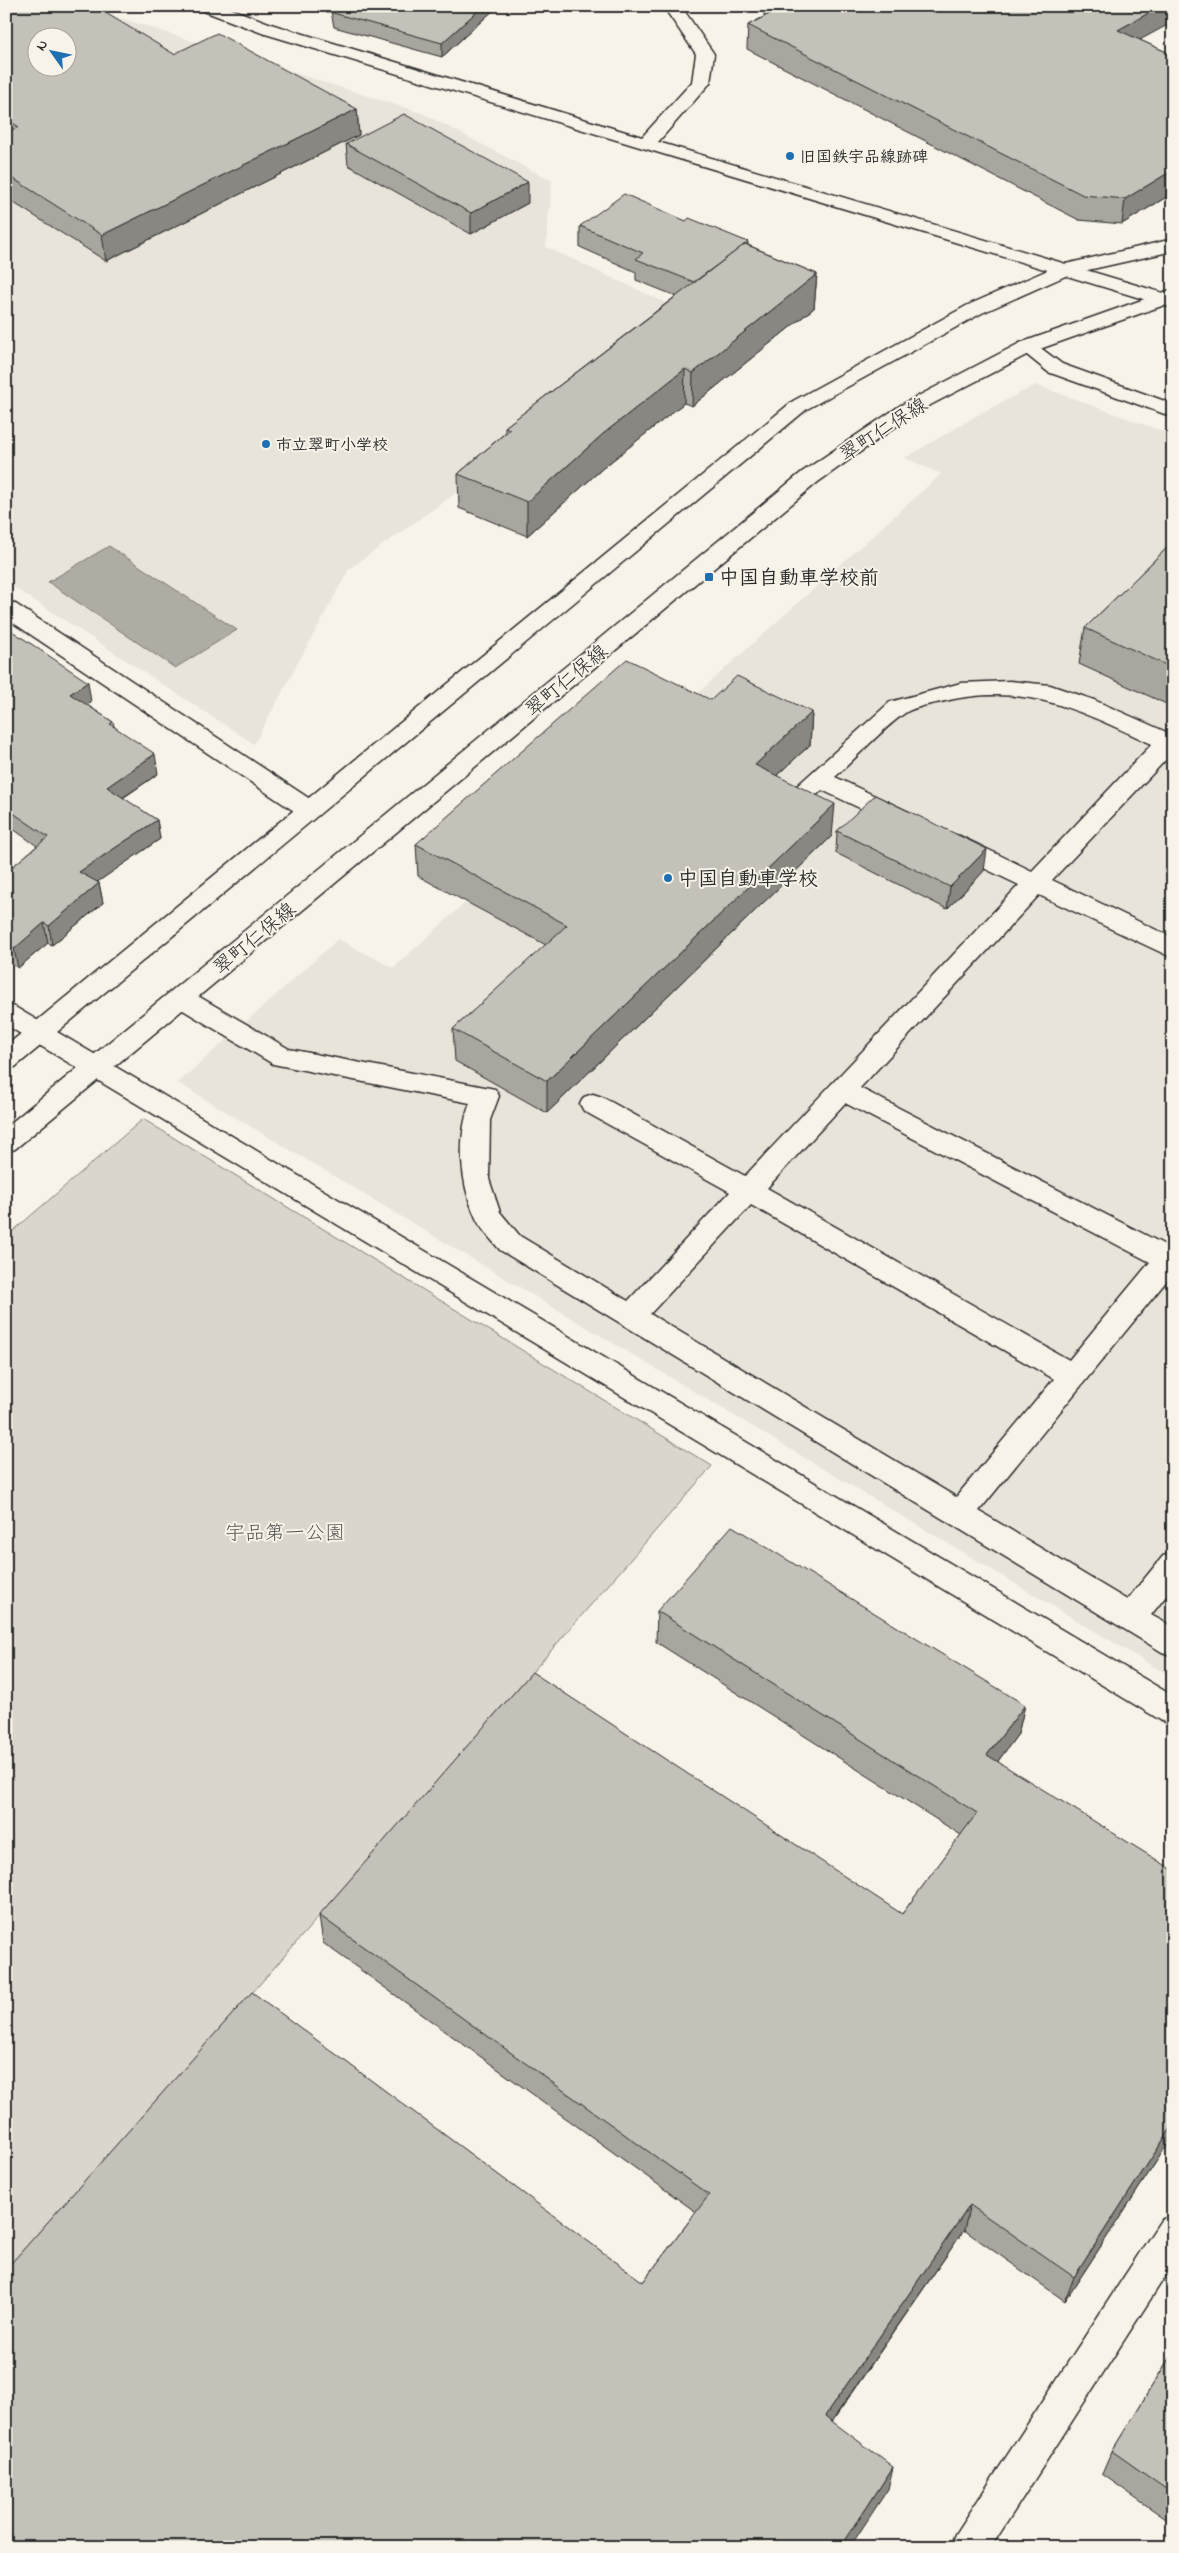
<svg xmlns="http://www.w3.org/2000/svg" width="1179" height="2553" font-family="'Indie Flower','Klee One',sans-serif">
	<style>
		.built { fill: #e8e4da; fill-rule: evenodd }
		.green { fill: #dad6cc; stroke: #82807c }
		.water { fill: #afaca4; stroke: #7a7874 }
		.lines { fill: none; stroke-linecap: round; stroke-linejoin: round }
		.minor-casing { stroke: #2b2b2b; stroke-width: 3 }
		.major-casing { stroke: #2b2b2b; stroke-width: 3 }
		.minor { fill: #f7f3e8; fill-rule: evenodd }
		.major { fill: #f7f3e8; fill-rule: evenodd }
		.wall { fill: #a9a69f; stroke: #2b2b2b }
		.shaded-wall { fill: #898782; stroke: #2b2b2b }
		.building { fill: #c4c1b9; stroke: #2b2b2b; fill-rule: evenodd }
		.poi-dot { fill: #1f6fb2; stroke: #f7f3e8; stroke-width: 2 }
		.labels { text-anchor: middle; stroke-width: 4; stroke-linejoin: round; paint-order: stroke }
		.far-poi-label { font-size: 16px; font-weight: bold; fill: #2b2b2b; stroke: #f7f3e8; text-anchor: start }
		.street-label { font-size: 20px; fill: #2b2b2b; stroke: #f7f3e8 }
		.poi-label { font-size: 20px; font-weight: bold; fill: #2b2b2b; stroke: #f7f3e8; text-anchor: start }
		.park-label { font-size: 20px; fill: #575653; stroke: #f7f3e8 }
	</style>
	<rect width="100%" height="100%" fill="#f7f3e8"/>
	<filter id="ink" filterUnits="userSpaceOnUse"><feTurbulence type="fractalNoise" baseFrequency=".02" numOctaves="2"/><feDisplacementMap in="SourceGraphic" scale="10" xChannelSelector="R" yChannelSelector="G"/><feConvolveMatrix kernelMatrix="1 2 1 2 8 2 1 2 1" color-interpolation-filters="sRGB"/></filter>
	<g filter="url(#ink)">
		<g class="built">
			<path d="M6 6H82L422 113 552 181 546 247 701 319 349 569 254 744 6 582ZM38 38H68V68H38Z"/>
			<path d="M1036 385 1173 435V1678L178 1083 338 939 393 968 941 474 905 458 981 413Z"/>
		</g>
		<path class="green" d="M143 1119 712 1466 6 2275V1237Z"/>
		<path class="water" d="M109 546 237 630 175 668 48 582Z"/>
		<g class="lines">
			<defs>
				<g id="minor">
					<path d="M198 6H224L274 25 642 137 692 82 696 54 663 6H681L714 54 710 83 658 142 1173 296V308L262 33 201 10Z"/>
					<path d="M1027 341 1034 343 1062 364 1173 404V417L1048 372 1017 347 1020 343Z"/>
					<path d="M6 601 14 603 316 803 320 809 316 815 308 817 300 815 6 618Z"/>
					<path d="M1010 681 1050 685 1094 700 1173 735V752L1052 880 1173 938V958L1039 895 860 1088 1165 1245 1173 1243V1273L979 1511 1127 1600 1163 1556 1173 1553V1587L1151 1615 1173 1627V1656L1162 1652 500 1250C492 1240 480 1229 475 1216 460 1182 457 1138 470 1103L273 1064 173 1004 169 998 173 992 182 989 191 992 289 1049 495 1089 499 1096 490 1120 489 1179 500 1212 520 1236 628 1301 730 1192 584 1111 580 1104 584 1097 593 1094 602 1097 745 1176 1019 885 942 848 939 842 942 836 951 834 960 836 1032 871 1152 744C1080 711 1027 682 945 701 933 704 916 706 905 713 883 728 856 758 835 777L909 812 913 818 909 824 901 826 893 824 822 790C811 800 803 810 788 806L784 800 788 794 890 702 961 683ZM845 1103 1150 1262 1069 1360 767 1188ZM751 1205 1054 1379 956 1497 650 1314Z"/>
					<path d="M6 1004 15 1007 1173 1696V1725L1162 1721 6 1025Z"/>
					<path d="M1173 2215V2264L991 2547H951L956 2534 1161 2220Z"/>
				</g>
				<g id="major">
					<path d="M1173 239V251L1070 274 982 313 807 409 15 1067 6 1069V1046L793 401 968 305 1057 266Z"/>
					<path d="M1173 289V302L1034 351 915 413 818 482 15 1149 6 1152V1127L802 472 901 405 1020 343Z"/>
				</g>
			</defs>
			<use href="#minor" class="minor-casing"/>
			<use href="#major" class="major-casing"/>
			<use href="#minor" class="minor"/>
			<use href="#major" class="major"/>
		</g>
		<g class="wall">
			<path d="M6 6 174 54 357 109 359 135 106 261 6 198Z"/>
			<path d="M330 6H498L442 57 334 27Z"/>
			<path d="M764 6H1173L1140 40 1173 55V193L1122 224 1079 220 747 49 748 25 764 17Z"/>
			<path d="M346 144 528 203 471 234 348 165Z"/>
			<path d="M686 221 748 242V245L817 274 814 308 692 406 684 403 603 468 527 536 459 508 458 474 505 433V427L676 296 636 280V272L580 247V226Z"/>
			<path d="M1173 542V707L1079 664 1085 628Z"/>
			<path d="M6 627 91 702 87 705 113 722 114 726 158 774 123 798 157 820 160 839 97 882 99 883 103 903 52 945 48 943 18 968 6 961V872L37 846 6 824Z"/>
			<path d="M711 700 812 712 810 745 777 775 832 836 547 1113 455 1061 453 1029 546 945 418 876 416 844Z"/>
			<path d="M837 831 984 871 947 909 836 853Z"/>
			<path d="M657 1611 1025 1705 1018 1734 998 1761 1173 2136 1065 2301 964 2230 832 2422 888 2489 643 2282 696 2212 323 1943 319 1915 902 1914 961 1835 656 1642Z"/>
			<path d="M1173 2352V2524L1102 2474 1112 2451Z"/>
		</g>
		<g class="shaded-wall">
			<path d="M483 6H498L442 57V43Z"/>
			<path d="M1161 6H1173V22L1114 54 1118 30Z"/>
			<path d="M357 109 359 135 106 261 102 235Z"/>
			<path d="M1173 170V193L1122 224 1125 199Z"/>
			<path d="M528 182V203L471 234V213Z"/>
			<path d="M817 274 814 308 692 406 693 373Z"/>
			<path d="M685 369 684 403 603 468 527 536V502L603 434Z"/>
			<path d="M88 682 91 702 73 713 70 694Z"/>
			<path d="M812 712 810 745 753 797 755 765Z"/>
			<path d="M155 754 158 774 110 806 107 787Z"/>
			<path d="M835 804 832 836 547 1113V1081Z"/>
			<path d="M157 820 160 839 83 892 79 872Z"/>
			<path d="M987 849 984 871 947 909 950 887Z"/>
			<path d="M99 883 103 903 52 945 49 926Z"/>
			<path d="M44 923 48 943 18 968 14 949Z"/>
			<path d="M1025 1705 1018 1734 981 1784 987 1755Z"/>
			<path d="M1173 2125V2136L1065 2301 1074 2277Z"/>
			<path d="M970 2205 964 2230 820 2438 825 2416Z"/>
			<path d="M893 2467 888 2489 850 2547H841Z"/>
		</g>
		<g class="building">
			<path d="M6 6H94L174 54 217 33 357 109 102 235 6 174V133L19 127 6 119ZM38 38H68V68H38Z"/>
			<path d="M332 6H483L442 43 333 13Z"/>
			<path d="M785 6H1161L1118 30 1173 55V170L1125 199 1083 195 748 25Z"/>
			<path d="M404 114 528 182 471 213 346 144Z"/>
			<path d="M624 194 686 221 689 218 748 242 694 282 636 259 643 253 580 226Z"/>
			<path d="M745 244 817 274 693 373 685 369 603 434 527 502 458 474 510 429 505 427Z"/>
			<path d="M1173 542V668L1085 628Z"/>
			<path d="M6 627 88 682 70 694 113 722 110 724 155 754 107 787 157 820 79 872 99 883 49 926 44 923 14 949 6 944V872L48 837 6 808Z"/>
			<path d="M627 659 711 700 737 676 812 712 755 765 835 804 547 1081 453 1029 567 925 416 844Z"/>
			<path d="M875 795 987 849 950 887 837 831Z"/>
			<path d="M732 1526 1025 1705 987 1755 1173 1870V2125L1074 2277 970 2205 825 2416 893 2467 841 2547H6V2269L252 1992 643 2282 709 2195 319 1915 532 1672 902 1914 977 1813 657 1611Z"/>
			<path d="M1173 2352V2494L1112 2451Z"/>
		</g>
	</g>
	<g class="poi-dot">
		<circle cx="790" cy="156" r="5"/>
		<circle cx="266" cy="444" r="5"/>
		<rect x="704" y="572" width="10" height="10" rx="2.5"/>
		<circle cx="668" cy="878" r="5"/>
	</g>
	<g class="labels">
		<g class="far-poi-label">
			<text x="800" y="162">旧国鉄宇品線跡碑</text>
			<text x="276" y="450">市立翠町小学校</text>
		</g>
		<g class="street-label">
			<text transform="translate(883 429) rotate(-33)" y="7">翠町仁保線</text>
			<text transform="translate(566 680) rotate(-40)" y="7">翠町仁保線</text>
			<text transform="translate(254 938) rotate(-40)" y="7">翠町仁保線</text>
		</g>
		<g class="poi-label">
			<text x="719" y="584">中国自動車学校前</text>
			<text x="678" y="885">中国自動車学校</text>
		</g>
		<g class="park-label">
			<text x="285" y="1539">宇品第一公園</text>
		</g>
	</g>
	<rect width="1179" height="2553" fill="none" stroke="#f7f3e8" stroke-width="25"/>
	<rect x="12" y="12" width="1154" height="2528" fill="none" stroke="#2b2b2b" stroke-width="2" filter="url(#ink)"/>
	<g transform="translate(52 52) rotate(303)"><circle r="24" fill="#f7f3e8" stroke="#a5a39c"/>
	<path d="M0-4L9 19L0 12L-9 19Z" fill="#1f6fb2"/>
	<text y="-8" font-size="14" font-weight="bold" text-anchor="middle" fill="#2b2b2b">N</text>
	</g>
</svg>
